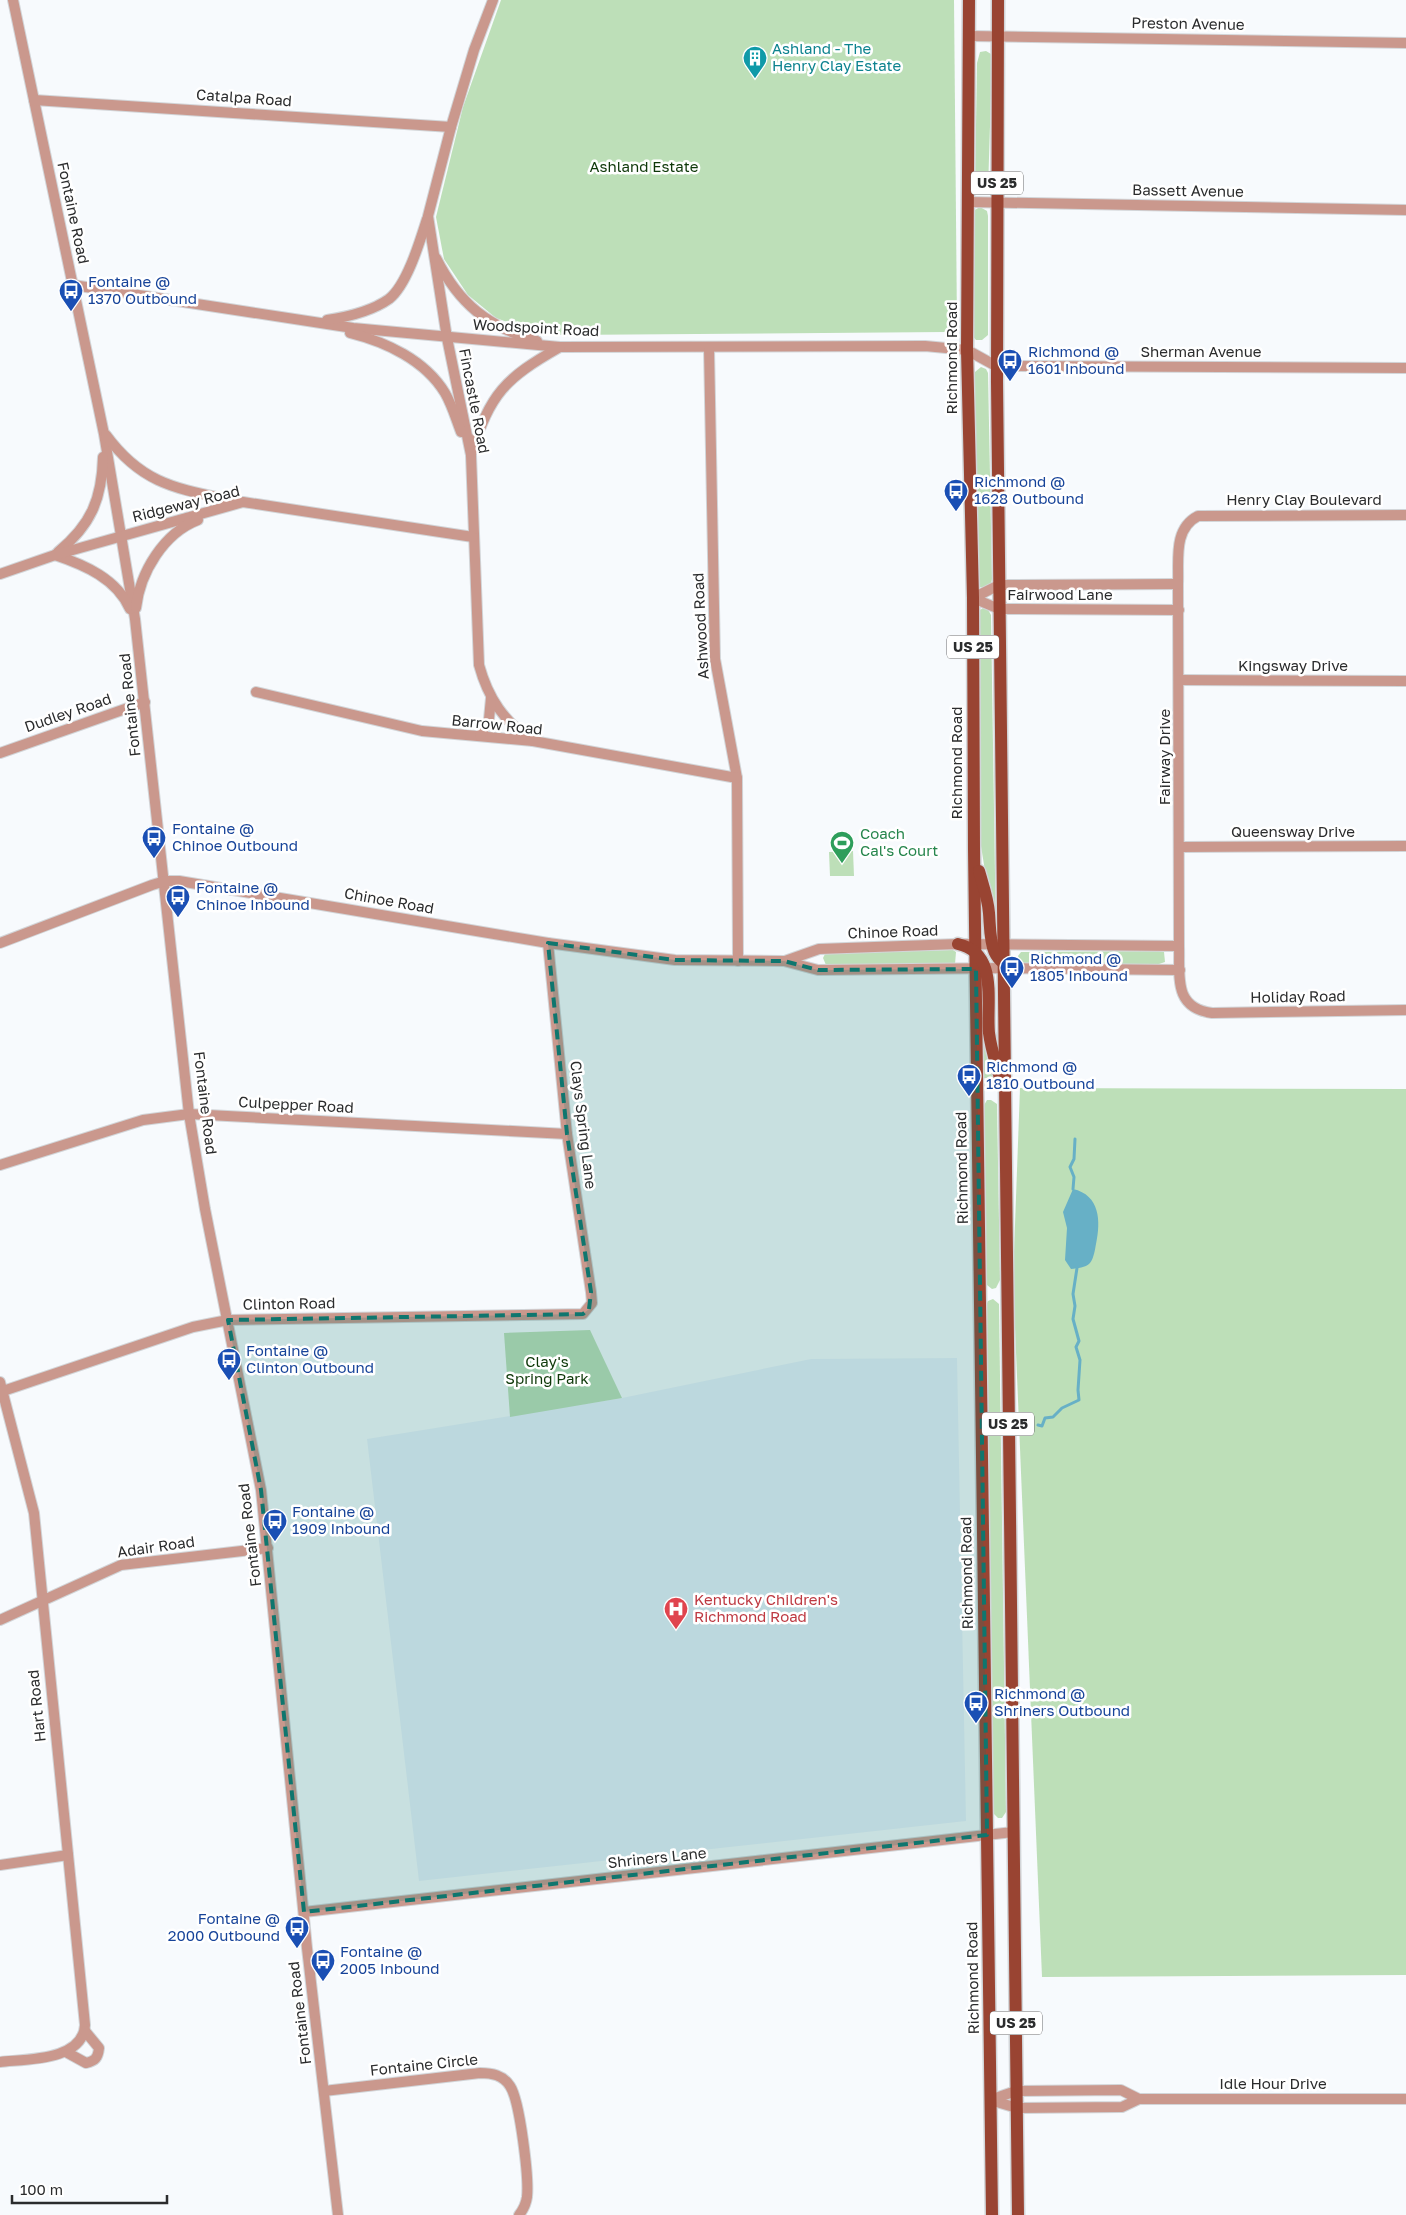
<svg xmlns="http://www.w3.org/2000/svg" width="1406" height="2215" font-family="'Golos Text',sans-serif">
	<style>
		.built { fill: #e8f1fa }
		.green { fill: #bddfb8 }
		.water { fill: #67b0c6 }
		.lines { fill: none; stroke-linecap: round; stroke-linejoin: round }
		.stream { stroke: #67b0c6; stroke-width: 3 }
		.minor-casing { stroke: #d2d5d8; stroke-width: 12 }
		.major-casing { stroke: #d2d5d8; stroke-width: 15 }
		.minor { stroke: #ca988d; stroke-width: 10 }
		.major { stroke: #994432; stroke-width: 12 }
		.marked { fill: #0f766e; fill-opacity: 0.2; stroke: #0f766e; stroke-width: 4; stroke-dasharray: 10 6; stroke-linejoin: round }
		.labels { text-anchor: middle; stroke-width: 5; stroke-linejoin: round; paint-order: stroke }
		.shield { fill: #fff; stroke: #6b6b6c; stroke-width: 1 }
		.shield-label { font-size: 14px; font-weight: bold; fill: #2b2c2d }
		.street-label { font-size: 15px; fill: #2b2c2d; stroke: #fff }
		.culture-label { font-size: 15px; fill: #0d838f; stroke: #fff; text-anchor: start }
		.park-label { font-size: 15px; fill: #0e3809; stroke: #fff }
		.transit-label { font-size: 15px; fill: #164399; stroke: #fff; text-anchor: start }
		.leisure-label { font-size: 15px; fill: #27864d; stroke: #fff; text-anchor: start }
		.health-label { font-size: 15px; fill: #be3a42; stroke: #fff; text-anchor: start }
	</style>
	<rect width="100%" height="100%" fill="#f7fafd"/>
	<path class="built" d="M957 1358 966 1821 419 1881 367 1439 622 1398 811 1359Z"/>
	<g class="green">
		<path d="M501 0H954L957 326 946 332 562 335 532 331 496 318 468 295 444 259 436 217 463 107Z"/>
		<path d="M986 51 991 54 992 63 988 189 986 192H979L975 188 977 63 980 52Z"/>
		<path d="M980 207 987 211 988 216V335L982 340H976L972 335 973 211Z"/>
		<path d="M981 367 986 369 988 373 992 579 991 584 984 588 980 587 977 579 974 378 975 372Z"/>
		<path d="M983 608H987L991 615 996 939 980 840 977 612Z"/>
		<path d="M853 851 854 876H830L829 852Z"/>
		<path d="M953 950 956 952 955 964 826 965 823 958 825 954 829 953Z"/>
		<path d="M1159 951 1164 952 1165 962 1159 964 1022 965 1020 964 1018 956 1021 952Z"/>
		<path d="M982 975 994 1079 984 1078 983 1069Z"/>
		<path d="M1020 1088 1406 1089V1975L1042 1977 1013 1280Z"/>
		<path d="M987 1100H991L997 1104 1000 1280 996 1288 992 1289 987 1285 986 1280 983 1107Z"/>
		<path d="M993 1299 999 1304 1006 1812 1002 1818H998L993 1813 986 1305 988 1301Z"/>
		<path d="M590 1330 622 1398 510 1417 504 1333Z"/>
	</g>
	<path class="water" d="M1073 1189C1100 1195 1101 1221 1096 1244 1095 1249 1094 1258 1090 1263 1085 1268 1078 1268 1071 1269L1065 1260 1067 1228 1063 1212Z"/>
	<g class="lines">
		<g class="stream">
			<path d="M1073 1189 1074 1177 1070 1167 1074 1159 1075 1139"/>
			<path d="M1038 1425 1042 1426 1045 1418 1053 1417 1062 1408 1079 1400 1078 1390 1080 1360 1076 1347 1079 1341 1073 1319 1075 1306 1073 1294 1077 1268"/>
		</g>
		<defs>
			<g id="minor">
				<path d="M13 0 104 434 135 619 189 1114 205 1209 261 1490 307 1948 338 2215"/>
				<path d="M493 0 474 50 451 127 428 216 447 338 471 455 479 665C488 698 504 722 533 741"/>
				<path d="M969 36 1406 43"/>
				<path d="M34 100 451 127"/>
				<path d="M969 202 1406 210"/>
				<path d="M436 258C459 304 488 327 537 341"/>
				<path d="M73 285 353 328 560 347 925 346 967 350 996 366 1406 368"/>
				<path d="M327 320C347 317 372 311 389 299 407 285 420 241 427 219"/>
				<path d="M350 333C386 342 425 360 445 393 452 405 456 419 461 432"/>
				<path d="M709 348 715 659 737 778 738 961"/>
				<path d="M106 435C144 487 181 489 240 502"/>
				<path d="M471 454C491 393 504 379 560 347"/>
				<path d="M1406 515 1198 516C1173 529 1179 559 1178 584L1179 946C1180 976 1173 1008 1212 1013L1406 1010"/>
				<path d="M58 552C91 525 102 499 103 457"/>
				<path d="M55 555C85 565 117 579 130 609"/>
				<path d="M0 574 55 555 243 502 473 537"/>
				<path d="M973 598 999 585 1178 584"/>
				<path d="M973 598 999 609 1179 610"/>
				<path d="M136 608C140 572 164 533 198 520"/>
				<path d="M1180 680 1406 681"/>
				<path d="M256 692 422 731 533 741 737 778"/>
				<path d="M480 736 489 719 491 698"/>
				<path d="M0 753 145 702"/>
				<path d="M1181 847 1406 846"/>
				<path d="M0 943 152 885 165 881H179L548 943 675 960 784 961 818 970 1005 968 1180 970"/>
				<path d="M785 961 819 949 958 944 1179 946"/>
				<path d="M0 1165 143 1120 189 1114 567 1134"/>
				<path d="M0 1382 34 1513 85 2025C83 2061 26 2059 0 2062"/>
				<path d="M0 1392 193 1327 228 1320 583 1314 592 1303 591 1292 567 1134 548 943"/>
				<path d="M0 1620 121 1565 268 1548"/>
				<path d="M0 1865 68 1855"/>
				<path d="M304 1912 1013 1832"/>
				<path d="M66 2052 86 2063C95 2061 98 2058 99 2048L85 2031"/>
				<path d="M324 2091 480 2073C492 2073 503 2075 510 2086 520 2101 529 2178 527 2197 526 2204 523 2210 519 2215"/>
				<path d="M990 2100 1017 2108 1122 2107 1139 2099H1406"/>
				<path d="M990 2100 1016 2091 1121 2090 1139 2099"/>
			</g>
			<g id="major">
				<path d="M969 0 967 350 973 598 974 849 992 2215"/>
				<path d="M998 0 997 382 1018 2215"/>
				<path d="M979 871C983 885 988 899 989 913 991 937 988 964 1018 968"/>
				<path d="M958 944C999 953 986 1002 989 1033 991 1049 996 1063 1000 1078"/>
			</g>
		</defs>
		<use href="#minor" class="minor-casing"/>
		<use href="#major" class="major-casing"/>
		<use href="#minor" class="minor"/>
		<use href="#major" class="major"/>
	</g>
	<path class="marked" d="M548 943 675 960 784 961 818 970 976 969 987 1835 304 1912 261 1490 228 1320 583 1314 589 1309 591 1292 567 1134Z"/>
	<defs>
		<symbol id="building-pin" viewBox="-11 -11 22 30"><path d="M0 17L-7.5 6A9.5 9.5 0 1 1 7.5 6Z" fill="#0f9aa8" stroke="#fff"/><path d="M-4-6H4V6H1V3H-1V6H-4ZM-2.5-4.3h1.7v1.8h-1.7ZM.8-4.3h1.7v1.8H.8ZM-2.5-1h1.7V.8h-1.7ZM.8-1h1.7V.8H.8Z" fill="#fff"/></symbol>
		<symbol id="bus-pin" viewBox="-11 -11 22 30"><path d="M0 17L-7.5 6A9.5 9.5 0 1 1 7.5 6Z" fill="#1a4fb4" stroke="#fff"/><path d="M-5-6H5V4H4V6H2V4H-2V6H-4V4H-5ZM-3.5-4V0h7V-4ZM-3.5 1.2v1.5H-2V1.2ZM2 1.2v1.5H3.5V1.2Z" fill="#fff"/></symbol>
		<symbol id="stadium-pin" viewBox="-11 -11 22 30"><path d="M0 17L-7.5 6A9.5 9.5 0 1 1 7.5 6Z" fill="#2e9e5b" stroke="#fff"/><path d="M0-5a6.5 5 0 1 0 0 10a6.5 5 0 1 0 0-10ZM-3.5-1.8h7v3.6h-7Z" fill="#fff"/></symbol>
		<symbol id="hospital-pin" viewBox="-11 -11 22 30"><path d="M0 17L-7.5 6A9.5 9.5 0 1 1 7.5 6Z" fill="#e0444e" stroke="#fff"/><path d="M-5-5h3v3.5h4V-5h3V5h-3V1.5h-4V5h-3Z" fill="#fff"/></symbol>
	</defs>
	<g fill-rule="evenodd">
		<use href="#building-pin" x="741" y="44" width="28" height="38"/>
		<use href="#bus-pin" x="57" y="277" width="28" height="38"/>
		<use href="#bus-pin" x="996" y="347" width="28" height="38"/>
		<use href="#bus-pin" x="942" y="477" width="28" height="38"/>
		<use href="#bus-pin" x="140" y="824" width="28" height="38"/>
		<use href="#stadium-pin" x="828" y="829" width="28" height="38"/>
		<use href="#bus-pin" x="164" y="883" width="28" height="38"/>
		<use href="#bus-pin" x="998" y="954" width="28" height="38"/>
		<use href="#bus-pin" x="955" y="1062" width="28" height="38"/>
		<use href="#bus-pin" x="215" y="1346" width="28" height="38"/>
		<use href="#bus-pin" x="261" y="1507" width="28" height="38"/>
		<use href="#hospital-pin" x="662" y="1595" width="28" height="38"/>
		<use href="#bus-pin" x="962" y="1689" width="28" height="38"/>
		<use href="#bus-pin" x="283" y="1914" width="28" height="38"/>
		<use href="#bus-pin" x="309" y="1947" width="28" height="38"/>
	</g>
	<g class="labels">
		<g class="shield">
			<rect x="971" y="171.5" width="52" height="23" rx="4"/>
			<rect x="947" y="635.5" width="52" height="23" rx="4"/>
			<rect x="982" y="1412.5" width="52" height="23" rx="4"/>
			<rect x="990" y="2011.5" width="52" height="23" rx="4"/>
		</g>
		<g class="shield-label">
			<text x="997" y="188">US 25</text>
			<text x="973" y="652">US 25</text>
			<text x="1008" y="1429">US 25</text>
			<text x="1016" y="2028">US 25</text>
		</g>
		<g class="street-label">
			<text transform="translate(1188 24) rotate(1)" y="5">Preston Avenue</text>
			<text transform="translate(244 98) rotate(4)" y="5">Catalpa Road</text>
			<text transform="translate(1188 191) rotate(1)" y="5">Bassett Avenue</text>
			<text transform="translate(73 213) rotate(78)" y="5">Fontaine Road</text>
			<text transform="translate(536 328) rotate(3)" y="5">Woodspoint Road</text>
			<text x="1201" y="357">Sherman Avenue</text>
			<text transform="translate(952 358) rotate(-90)" y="5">Richmond Road</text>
			<text transform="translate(474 401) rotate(79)" y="5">Fincastle Road</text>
			<text x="1304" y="505">Henry Clay Boulevard</text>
			<text transform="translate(186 504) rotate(-14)" y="5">Ridgeway Road</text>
			<text x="1060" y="600">Fairwood Lane</text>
			<text transform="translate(701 626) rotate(-93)" y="5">Ashwood Road</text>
			<text x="1293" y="671">Kingsway Drive</text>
			<text transform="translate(130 705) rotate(-96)" y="5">Fontaine Road</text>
			<text transform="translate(68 713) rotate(-19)" y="5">Dudley Road</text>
			<text transform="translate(497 725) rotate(6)" y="5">Barrow Road</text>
			<text transform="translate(1165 757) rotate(-90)" y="5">Fairway Drive</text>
			<text transform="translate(957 763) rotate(-90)" y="5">Richmond Road</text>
			<text x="1293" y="837">Queensway Drive</text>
			<text transform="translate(389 901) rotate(10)" y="5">Chinoe Road</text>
			<text transform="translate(893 932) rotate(-2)" y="5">Chinoe Road</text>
			<text transform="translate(1298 997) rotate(-1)" y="5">Holiday Road</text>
			<text transform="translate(205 1103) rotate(83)" y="5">Fontaine Road</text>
			<text transform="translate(296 1105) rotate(3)" y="5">Culpepper Road</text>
			<text transform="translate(583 1125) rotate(83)" y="5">Clays Spring Lane</text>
			<text transform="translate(962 1168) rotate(-91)" y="5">Richmond Road</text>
			<text transform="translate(289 1304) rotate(-1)" y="5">Clinton Road</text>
			<text transform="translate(250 1535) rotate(-97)" y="5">Fontaine Road</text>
			<text transform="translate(156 1547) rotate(-8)" y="5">Adair Road</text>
			<text transform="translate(967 1573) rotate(-91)" y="5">Richmond Road</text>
			<text transform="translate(37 1706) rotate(-96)" y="5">Hart Road</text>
			<text transform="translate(657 1858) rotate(-6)" y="5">Shriners Lane</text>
			<text transform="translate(973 1978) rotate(-91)" y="5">Richmond Road</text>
			<text transform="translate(300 2013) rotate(-97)" y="5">Fontaine Road</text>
			<text transform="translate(424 2065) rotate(-6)" y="5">Fontaine Circle</text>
			<text x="1273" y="2089">Idle Hour Drive</text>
		</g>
		<g class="culture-label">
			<text x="772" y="54">Ashland - The<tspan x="772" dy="17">Henry Clay Estate</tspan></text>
		</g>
		<g class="park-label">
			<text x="644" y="172">Ashland Estate</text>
			<text x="547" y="1367">Clay's<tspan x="547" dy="17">Spring Park</tspan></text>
		</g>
		<g class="transit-label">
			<text x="88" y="287">Fontaine @<tspan x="88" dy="17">1370 Outbound</tspan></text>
			<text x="1028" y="357">Richmond @<tspan x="1028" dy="17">1601 Inbound</tspan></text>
			<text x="974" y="487">Richmond @<tspan x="974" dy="17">1628 Outbound</tspan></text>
			<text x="172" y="834">Fontaine @<tspan x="172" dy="17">Chinoe Outbound</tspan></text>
			<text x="196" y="893">Fontaine @<tspan x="196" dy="17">Chinoe Inbound</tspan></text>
			<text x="1030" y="964">Richmond @<tspan x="1030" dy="17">1805 Inbound</tspan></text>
			<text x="986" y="1072">Richmond @<tspan x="986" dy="17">1810 Outbound</tspan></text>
			<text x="246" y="1356">Fontaine @<tspan x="246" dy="17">Clinton Outbound</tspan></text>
			<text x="292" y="1517">Fontaine @<tspan x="292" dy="17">1909 Inbound</tspan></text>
			<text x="994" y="1699">Richmond @<tspan x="994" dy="17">Shriners Outbound</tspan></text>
			<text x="280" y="1924" text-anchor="end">Fontaine @<tspan x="280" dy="17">2000 Outbound</tspan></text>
			<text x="340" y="1957">Fontaine @<tspan x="340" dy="17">2005 Inbound</tspan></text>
		</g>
		<g class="leisure-label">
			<text x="860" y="839">Coach<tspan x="860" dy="17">Cal's Court</tspan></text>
		</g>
		<g class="health-label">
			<text x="694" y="1605">Kentucky Children's<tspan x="694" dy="17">Richmond Road</tspan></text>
		</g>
	</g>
	<path d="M12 2195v8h155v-8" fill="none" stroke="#2b2c2d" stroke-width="2.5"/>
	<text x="20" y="2195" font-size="15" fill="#2b2c2d" stroke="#ffffff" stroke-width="4" paint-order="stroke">100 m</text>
</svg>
